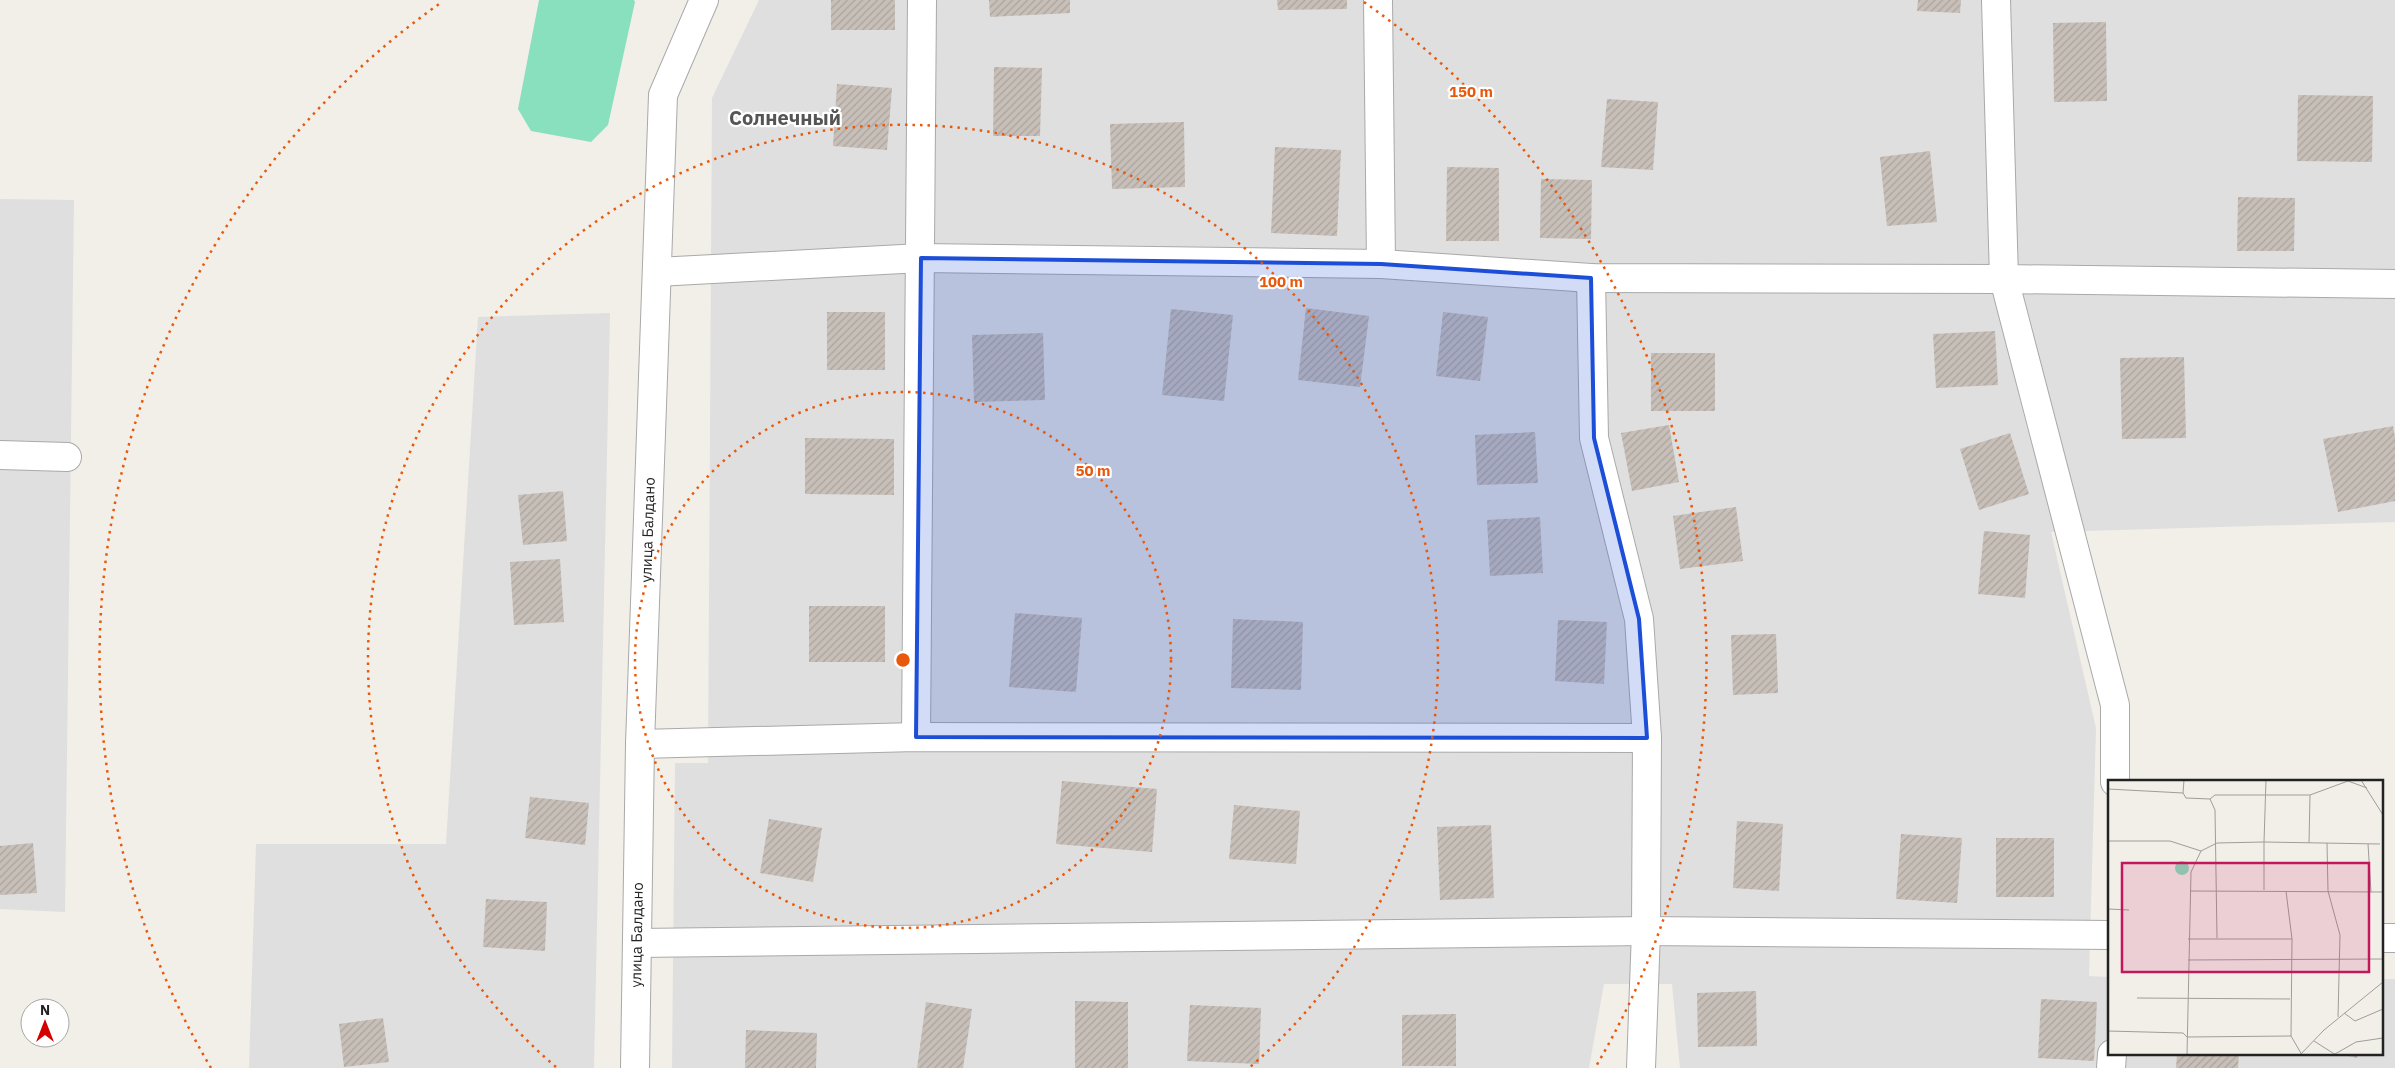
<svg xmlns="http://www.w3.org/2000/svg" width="2395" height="1068" font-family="'IBM Plex Sans',sans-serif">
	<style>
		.residential { fill: #e0dfdf }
		.pitch { fill: #88e0be }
		.building { fill: url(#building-hatch) }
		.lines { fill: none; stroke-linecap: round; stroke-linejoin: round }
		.street-casing { stroke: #a9a9a9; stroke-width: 30 }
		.street { stroke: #fff; stroke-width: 28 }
		.marked { fill: #1d4ed8; fill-opacity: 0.2; stroke: #1d4ed8; stroke-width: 4; stroke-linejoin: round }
		.ring { fill: none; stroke: #e8590c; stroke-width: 2.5; stroke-dasharray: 2.5 5 }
		.labels { text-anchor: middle; stroke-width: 4.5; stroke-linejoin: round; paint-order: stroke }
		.street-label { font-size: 15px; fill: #222; stroke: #fff }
		.district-label { font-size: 20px; font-weight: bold; fill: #555; stroke: #fff }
		.inset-road { fill: none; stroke: #9f9d99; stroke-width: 1 }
		.view { fill: #c2185b; fill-opacity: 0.15; stroke: #c2185b; stroke-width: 2.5 }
		.inset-edge { fill: none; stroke: #222; stroke-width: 2.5 }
		.centre { fill: #e8590c; stroke: #fff; stroke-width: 2.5 }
		.ring-label { font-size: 15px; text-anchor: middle; font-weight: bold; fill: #e8590c; stroke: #fff; stroke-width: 4.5; stroke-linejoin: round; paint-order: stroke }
	</style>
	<defs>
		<pattern id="building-hatch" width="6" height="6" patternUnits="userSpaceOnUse" patternTransform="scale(1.25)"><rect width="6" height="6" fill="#c7bfb8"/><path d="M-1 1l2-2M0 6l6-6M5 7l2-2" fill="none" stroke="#aba49e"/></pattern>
	</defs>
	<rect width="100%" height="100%" fill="#f2efe9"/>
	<g class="residential">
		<path d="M759 0H2395V522L2051 532 2096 728 2089 976 2109 977V1054H2381V979H2395V1068H1680L1672 984H1604L1589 1068H672L675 763H708L712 98Z"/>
		<path d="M0 199 74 200 65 912 0 909Z"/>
		<path d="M610 313 594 1068H249L256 844H446L478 317Z"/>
	</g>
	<path class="pitch" d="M539 0H634L635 2 608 125 591 142 531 131 518 109Z"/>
	<g class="building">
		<rect x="831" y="0" width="64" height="30"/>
		<path d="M989 0H1070V13L990 17Z"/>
		<path d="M1277 0H1347V9L1278 10Z"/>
		<path d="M1918 0H1961L1960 13 1917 11Z"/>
		<path d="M2106 22 2107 101 2054 102 2053 23Z"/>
		<path d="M994 67 1042 68 1040 136H993Z"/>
		<path d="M837 84 892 88 887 150 833 146Z"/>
		<path d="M2298 95 2373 96 2372 162 2297 161Z"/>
		<path d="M1607 99 1658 102 1653 170 1601 167Z"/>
		<path d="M1184 122 1185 187 1112 189 1110 124Z"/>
		<path d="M1275 147 1341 150 1337 236 1271 233Z"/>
		<path d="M1930 151 1937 222 1887 226 1880 157Z"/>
		<path d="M1447 167 1499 168V241H1446Z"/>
		<path d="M1541 179 1592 180 1591 239 1540 238Z"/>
		<path d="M2238 197 2295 198 2294 251H2237Z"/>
		<path d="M1306 308 1369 316 1360 387 1298 380Z"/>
		<path d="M1171 309 1233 315 1224 401 1162 395Z"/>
		<rect x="827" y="312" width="58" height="58"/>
		<path d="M1443 312 1488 317 1480 381 1436 376Z"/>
		<path d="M1995 331 1998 385 1936 388 1933 334Z"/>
		<path d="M1043 333 1045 400 974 402 972 335Z"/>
		<rect x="1651" y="353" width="64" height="58"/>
		<path d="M2184 357 2186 438 2122 439 2120 358Z"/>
		<path d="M1669 425 1679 482 1632 491 1621 433Z"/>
		<path d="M2393 426 2395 437V501L2338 512 2323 439Z"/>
		<path d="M1535 432 1538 483 1477 485 1475 435Z"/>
		<path d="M2010 433 2029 494 1979 510 1960 449Z"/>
		<path d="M805 438 894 439V495L805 494Z"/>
		<path d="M563 491 567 541 523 545 518 495Z"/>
		<path d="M1736 507 1743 561 1680 569 1673 516Z"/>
		<path d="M1540 517 1543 573 1490 576 1487 520Z"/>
		<path d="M1984 531 2030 535 2025 598 1978 594Z"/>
		<path d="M560 559 564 622 514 625 510 562Z"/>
		<rect x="809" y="606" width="76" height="56"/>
		<path d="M1015 613 1082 618 1076 692 1009 687Z"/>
		<path d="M1233 619 1303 622 1301 690 1231 688Z"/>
		<path d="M1558 620 1607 622 1604 684 1555 681Z"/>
		<path d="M1776 634 1778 693 1733 695 1731 635Z"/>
		<path d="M1062 781 1157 789 1152 852 1056 844Z"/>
		<path d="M530 797 589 803 585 845 525 838Z"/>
		<path d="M1234 805 1300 811 1296 864 1229 859Z"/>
		<path d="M769 819 822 828 813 882 760 873Z"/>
		<path d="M1737 821 1783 824 1779 891 1733 888Z"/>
		<path d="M1491 825 1494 898 1440 900 1437 827Z"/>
		<path d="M1901 834 1962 838 1957 903 1896 899Z"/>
		<rect x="1996" y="838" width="58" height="59"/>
		<path d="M33 843 37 893 0 895V846Z"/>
		<path d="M486 899 547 902 545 951 483 947Z"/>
		<path d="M1756 991 1757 1046 1698 1047 1697 993Z"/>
		<path d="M2041 999 2097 1002 2094 1061 2038 1058Z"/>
		<path d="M1075 1001 1128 1002V1068H1075Z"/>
		<path d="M926 1002 972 1009 963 1068H917Z"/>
		<path d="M1190 1005 1261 1008 1259 1064 1187 1061Z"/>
		<path d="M1456 1014V1066H1402V1015Z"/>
		<path d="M383 1018 389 1062 344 1067 339 1024Z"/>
		<path d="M746 1030 817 1033 816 1068H745Z"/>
		<path d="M2177 1054H2239L2238 1068H2176Z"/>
		<path d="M2339 1054H2358L2357 1058Z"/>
	</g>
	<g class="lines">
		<defs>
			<g id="street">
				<path d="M1378 0 1381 264"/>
				<path d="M1996 0 2004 279 2115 705V782"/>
				<path d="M657 272 921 258 1381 264 1591 278 2004 279 2395 284"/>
				<path d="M1591 278 1594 438 1639 619 1647 738 1646 931 1641 1068"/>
				<path d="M0 455 67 457"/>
				<path d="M916 737 922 0"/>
				<path d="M640 744 916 737 1647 738"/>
				<path d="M2381 938H2395"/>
				<path d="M637 943 1646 931 2109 935"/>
				<path d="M635 1068 640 744 663 95 704 0"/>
				<path d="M2111 1068 2112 1054"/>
			</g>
		</defs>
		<use href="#street" class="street-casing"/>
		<use href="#street" class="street"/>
	</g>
	<path class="marked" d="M921 258 1381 264 1591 278 1594 438 1639 619 1647 738 916 737Z"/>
	<g class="ring">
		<circle cx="903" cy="660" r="268"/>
		<path d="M556 1067A535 535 0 1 1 1250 1067"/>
		<path d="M211 1068A803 803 0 0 1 442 2M1364 2A803 803 0 0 1 1595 1068"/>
	</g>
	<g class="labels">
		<g class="street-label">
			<text transform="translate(648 530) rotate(-88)" y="5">улица Балдано</text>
			<text transform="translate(637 935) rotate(-89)" y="5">улица Балдано</text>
		</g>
		<g class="district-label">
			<text x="785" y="125">Солнечный</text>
		</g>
	</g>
	<g transform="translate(2108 780)">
		<rect width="275" height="275" fill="#f2efe9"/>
		<path d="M67 88a7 7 0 1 1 14 0a7 7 0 1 1-14 0Z" fill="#88e0be"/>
		<path class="inset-road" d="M76 0 75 13 78 18 102 19 107 30 109 158M253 0 275 35M0 9 75 13M102 19 107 15H202L240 1 259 8M0 61H62L93 71M201 63 202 15M219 63 220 111 232 155 230 237M260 64 263 112M93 71 109 63 156 62 158 0M156 110V62L272 64M82 111 275 112M178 111 184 159 183 256M0 129 21 130M80 159H184M80 180 275 179M29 218 182 219M236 233 247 241 275 229M0 251 75 253 79 257 183 256 194 275M206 261 228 275M227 274 248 262 275 258M79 275 83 92 93 71M192 275 216 250 275 202"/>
		<path class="view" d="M14 83H261V192H14Z"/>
		<rect width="275" height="275" class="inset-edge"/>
	</g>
	<circle cx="903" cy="660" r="8" class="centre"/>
	<g class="ring-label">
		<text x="1471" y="97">150 m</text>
		<text x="1281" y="287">100 m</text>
		<text x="1093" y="476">50 m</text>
	</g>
	<g transform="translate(45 1023)"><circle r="24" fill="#ffffff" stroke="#a7a7a7"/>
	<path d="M0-4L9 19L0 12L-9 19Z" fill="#d40000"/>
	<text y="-8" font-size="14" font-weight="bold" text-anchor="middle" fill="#222222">N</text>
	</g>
</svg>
